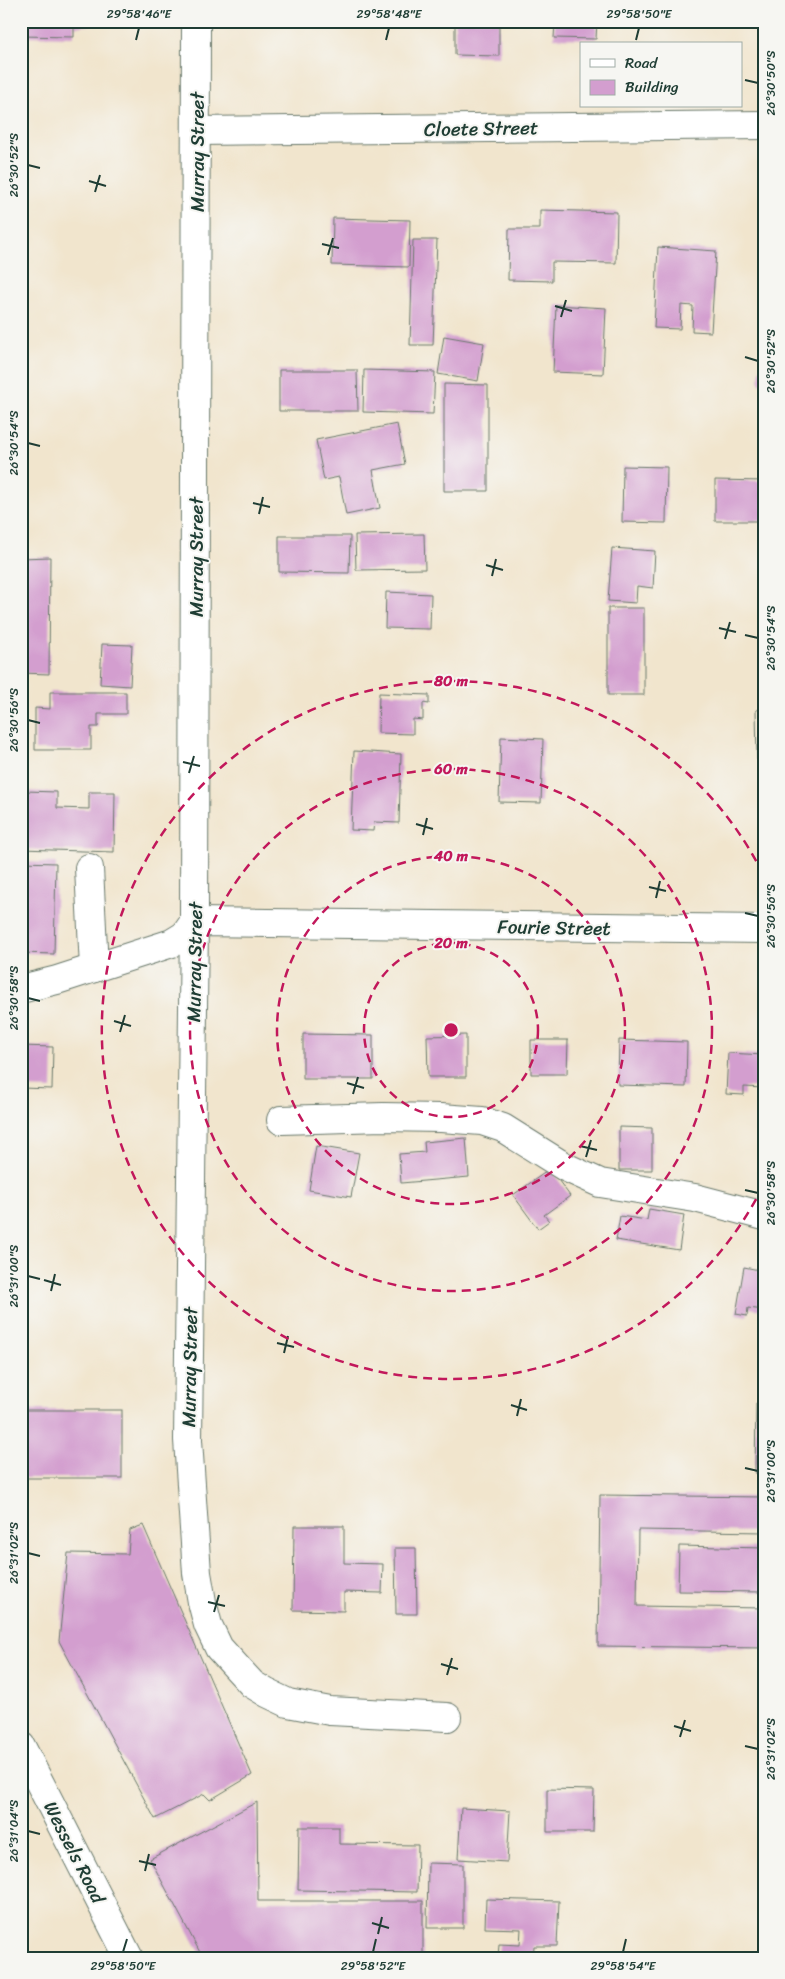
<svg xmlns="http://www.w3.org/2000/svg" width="785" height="1979" font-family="Sriracha,sans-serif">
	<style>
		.building { fill: #d39ecf }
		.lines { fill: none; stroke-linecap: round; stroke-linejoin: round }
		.minor-casing { stroke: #68786a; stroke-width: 30 }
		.minor { stroke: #fff; stroke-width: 28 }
		.ticks { fill: none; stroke: #1f3d34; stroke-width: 2 }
		.ring { fill: none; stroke: #c2185b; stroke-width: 2.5; stroke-dasharray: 9 6 }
		.labels { text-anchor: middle; stroke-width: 4; stroke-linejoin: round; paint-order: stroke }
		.street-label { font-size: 19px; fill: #1f3d34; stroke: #f6f6f2 }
		.centre { fill: #c2185b; stroke: #f6f6f2; stroke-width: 2.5 }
		.ring-label { font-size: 15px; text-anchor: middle; font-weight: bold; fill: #c2185b; stroke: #f6f6f2; stroke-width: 4; stroke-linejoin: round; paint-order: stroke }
		.neatline { fill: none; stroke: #1f3d34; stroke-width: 2 }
		.ticks-label { font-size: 12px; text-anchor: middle; fill: #1f3d34 }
	</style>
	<rect width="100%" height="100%" fill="#f6f6f2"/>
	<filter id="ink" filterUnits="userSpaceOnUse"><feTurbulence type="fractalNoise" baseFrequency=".02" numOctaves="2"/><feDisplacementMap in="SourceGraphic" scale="10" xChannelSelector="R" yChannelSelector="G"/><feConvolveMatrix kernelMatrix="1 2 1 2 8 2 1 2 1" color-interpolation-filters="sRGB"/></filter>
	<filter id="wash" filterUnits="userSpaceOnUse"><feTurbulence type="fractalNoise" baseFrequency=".0096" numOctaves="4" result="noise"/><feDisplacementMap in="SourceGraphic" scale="20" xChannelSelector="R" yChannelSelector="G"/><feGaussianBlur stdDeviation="1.12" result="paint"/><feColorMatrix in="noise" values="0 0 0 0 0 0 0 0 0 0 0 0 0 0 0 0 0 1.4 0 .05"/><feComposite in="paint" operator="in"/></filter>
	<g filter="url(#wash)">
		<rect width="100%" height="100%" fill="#f1e5cd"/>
		<g id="blocks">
			<g class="building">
				<path d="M21 21H74V37L21 36Z"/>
				<path d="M75 21H114V22L75 27Z"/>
				<path d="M455 21H499V56L455 55Z"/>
				<path d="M555 21H597L596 39 554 38Z"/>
				<path d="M540 210 617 212 616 263 552 262V281L508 280 509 229H540Z"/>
				<path d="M333 218 410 220 409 267 332 265Z"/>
				<path d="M413 240H437L433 345H410Z"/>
				<path d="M658 247 716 251 711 332 692 331 693 306 681 305 680 329 654 328Z"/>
				<path d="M556 305 606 308 603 374 553 372Z"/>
				<path d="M444 336 484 343 478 381 438 374Z"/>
				<path d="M760 369H764V384L759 383Z"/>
				<path d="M279 370H357L358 411H279Z"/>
				<path d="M364 370 435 372 433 414 363 412Z"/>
				<path d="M444 384 488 385V491H444Z"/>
				<path d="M397 424 405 464 373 470 380 508 346 515 339 477 324 480 316 440Z"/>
				<path d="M623 466 667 467 666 523 622 522Z"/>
				<path d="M715 480 764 481V521H715Z"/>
				<path d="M424 534 425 569 356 570 355 535Z"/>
				<path d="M279 536H350L349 573 279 572Z"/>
				<path d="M612 548 655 551 653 588 637 586 636 603 608 601Z"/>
				<path d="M50 557 49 674 21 673V558Z"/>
				<path d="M386 592 431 594 430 629 385 628Z"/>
				<rect x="608" y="608" width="36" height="87"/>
				<path d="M102 644 132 645 130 686 100 684Z"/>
				<path d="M50 692H126V714H98V727H91V750H35V708L50 709Z"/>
				<path d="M379 693 429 695V704L423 703V720L413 719V734L378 733Z"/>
				<path d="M764 709V760H757L756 710Z"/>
				<path d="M501 737 543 739 541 803 499 802Z"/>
				<path d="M354 751 401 754 399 823 374 822 373 831 351 830Z"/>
				<path d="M25 791 57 792V808L89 809V792H115L114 852 21 849V808L24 809Z"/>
				<path d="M21 862 56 863 54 954 21 953Z"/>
				<path d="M303 1034 373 1035V1079H303Z"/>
				<path d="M466 1035V1077H428L427 1036Z"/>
				<path d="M531 1040H568L567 1074H531Z"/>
				<path d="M619 1040 687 1042 686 1087 618 1085Z"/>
				<path d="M21 1046 53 1047 52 1089 21 1088Z"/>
				<path d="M728 1053 764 1055V1088L744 1087V1095L726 1094Z"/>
				<path d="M619 1127 652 1128V1170H619Z"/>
				<path d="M466 1138 469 1177 401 1183 399 1154 425 1152 424 1142Z"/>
				<path d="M316 1146 359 1153 351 1197 309 1190Z"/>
				<path d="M550 1169 570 1196 544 1215 549 1221 538 1229 513 1195Z"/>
				<path d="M649 1209 684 1215 679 1250 616 1240 620 1216 647 1220Z"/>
				<path d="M744 1267 764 1271V1310L748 1308 747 1316 736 1314Z"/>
				<path d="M756 1403H764V1473H755Z"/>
				<rect x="21" y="1410" width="101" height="68"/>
				<path d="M600 1495 764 1497V1532L638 1530 637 1606 764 1608V1648L598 1646Z"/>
				<path d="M143 1525 252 1775 210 1800 204 1794 155 1819 59 1641 68 1553 128 1554 130 1530Z"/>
				<path d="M294 1526H344V1563L383 1564 382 1593 344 1592V1611L293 1610Z"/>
				<path d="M679 1546 764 1548V1592L678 1591Z"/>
				<path d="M395 1548H416L417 1614H396Z"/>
				<path d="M547 1789 594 1790 593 1832H547Z"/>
				<path d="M257 1802 258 1901H423V1958H203L150 1859Z"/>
				<path d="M461 1808 510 1811 507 1862 458 1859Z"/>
				<path d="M299 1827H339V1844L418 1845 417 1892 298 1890Z"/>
				<path d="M428 1863 463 1864V1928H427Z"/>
				<path d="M486 1899 559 1901 557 1946H534L533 1958H498L499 1944 520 1945 521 1929 485 1928Z"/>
			</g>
		</g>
	</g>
	<g filter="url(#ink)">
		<use href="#blocks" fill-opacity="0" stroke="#68786a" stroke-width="1"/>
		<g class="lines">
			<defs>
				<g id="minor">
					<path d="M196 21 194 922 188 1440 197 1573 202 1602 208 1625 219 1648 252 1684 267 1693 288 1703 330 1711 447 1717"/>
					<path d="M197 131 764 125"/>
					<path d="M89 868 94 968"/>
					<path d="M21 989 57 980 172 943 185 935 194 922 764 929"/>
					<path d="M281 1120 383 1117 441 1118 482 1121 503 1128 565 1167 600 1183 695 1198 764 1216"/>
					<path d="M21 1746 129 1958"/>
				</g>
			</defs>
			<use href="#minor" class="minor-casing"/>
			<use href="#minor" class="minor"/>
		</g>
	</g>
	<path class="ticks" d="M136 40 139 28M386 40 389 28M636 40 639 28M745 80 758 83M28 165 40 168M89 181 106 186M95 192 100 175M322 244 339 248M328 255 333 238M555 306 572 311M561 317 566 300M745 357 758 361M28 443 40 446M253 503 270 507M259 514 263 497M486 565 503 570M492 576 496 559M719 628 736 632M745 635 758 638M725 639 730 622M28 720 40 723M183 762 200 766M189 773 194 756M416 824 433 829M423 835 427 818M649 887 666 891M656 898 660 881M745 913 758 916M28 998 40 1001M114 1021 131 1026M120 1032 125 1015M347 1083 364 1088M353 1094 358 1077M580 1146 597 1150M586 1157 591 1140M745 1190 758 1193M28 1276 40 1279M44 1280 61 1285M51 1291 55 1274M277 1343 294 1347M284 1353 288 1336M511 1405 527 1410M517 1416 521 1399M745 1468 758 1471M28 1553 40 1556M208 1602 225 1606M214 1612 219 1595M441 1664 458 1669M447 1675 452 1658M674 1726 691 1731M680 1737 685 1720M745 1746 758 1749M28 1831 40 1834M139 1861 156 1865M145 1871 149 1854M372 1923 389 1928M378 1934 382 1917M123 1952 127 1939M373 1952 376 1939M623 1952 626 1939"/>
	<g class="ring">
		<circle cx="451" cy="1030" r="87"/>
		<circle cx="451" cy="1030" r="174"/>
		<circle cx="451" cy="1030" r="261"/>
		<path d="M763 1186A349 349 0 1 1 763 874"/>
	</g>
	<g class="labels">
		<g class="street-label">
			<text transform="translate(481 128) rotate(-1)" y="7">Cloete Street</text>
			<text transform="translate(197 152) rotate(-90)" y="7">Murray Street</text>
			<text transform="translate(196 557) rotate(-90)" y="7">Murray Street</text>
			<text transform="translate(554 927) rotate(1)" y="7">Fourie Street</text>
			<text transform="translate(194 962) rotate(-89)" y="7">Murray Street</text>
			<text transform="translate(189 1367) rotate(-89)" y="7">Murray Street</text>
			<text transform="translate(75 1852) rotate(63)" y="7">Wessels Road</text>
		</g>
	</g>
	<circle cx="451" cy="1030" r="8" class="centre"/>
	<g class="ring-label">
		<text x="451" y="686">80 m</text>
		<text x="451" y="774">60 m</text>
		<text x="451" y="861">40 m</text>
		<text x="451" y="948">20 m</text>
	</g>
	<rect width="785" height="1979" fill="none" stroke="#f6f6f2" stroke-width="55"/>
	<rect x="580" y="42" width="162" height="65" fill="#f6f6f2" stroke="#a0aca6"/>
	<rect x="590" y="59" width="25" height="8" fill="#ffffff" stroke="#a0aca6"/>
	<text x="625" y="68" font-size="15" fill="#1f3d34">Road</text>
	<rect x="590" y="80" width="25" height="15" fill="#d39ecf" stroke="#a0aca6"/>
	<text x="625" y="92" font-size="15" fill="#1f3d34">Building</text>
	<rect x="28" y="28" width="730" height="1924" class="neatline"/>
	<g class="ticks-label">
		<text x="139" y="18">29°58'46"E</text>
		<text x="389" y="18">29°58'48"E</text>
		<text x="639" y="18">29°58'50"E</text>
		<text transform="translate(771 83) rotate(-90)" y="4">26°30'50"S</text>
		<text transform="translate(14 165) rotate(-90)" y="4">26°30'52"S</text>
		<text transform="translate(771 361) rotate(-90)" y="4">26°30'52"S</text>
		<text transform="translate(14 443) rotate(-90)" y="4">26°30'54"S</text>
		<text transform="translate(771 638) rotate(-90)" y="4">26°30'54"S</text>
		<text transform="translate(14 720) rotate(-90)" y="4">26°30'56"S</text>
		<text transform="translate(771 916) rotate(-90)" y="4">26°30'56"S</text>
		<text transform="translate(14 998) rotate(-90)" y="4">26°30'58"S</text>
		<text transform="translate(771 1193) rotate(-90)" y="4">26°30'58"S</text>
		<text transform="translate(14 1276) rotate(-90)" y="4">26°31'00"S</text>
		<text transform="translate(771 1471) rotate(-90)" y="4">26°31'00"S</text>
		<text transform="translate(14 1553) rotate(-90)" y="4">26°31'02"S</text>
		<text transform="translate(771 1749) rotate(-90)" y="4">26°31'02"S</text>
		<text transform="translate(14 1831) rotate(-90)" y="4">26°31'04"S</text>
		<text x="123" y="1970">29°58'50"E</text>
		<text x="373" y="1970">29°58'52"E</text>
		<text x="623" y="1970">29°58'54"E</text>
	</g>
</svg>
